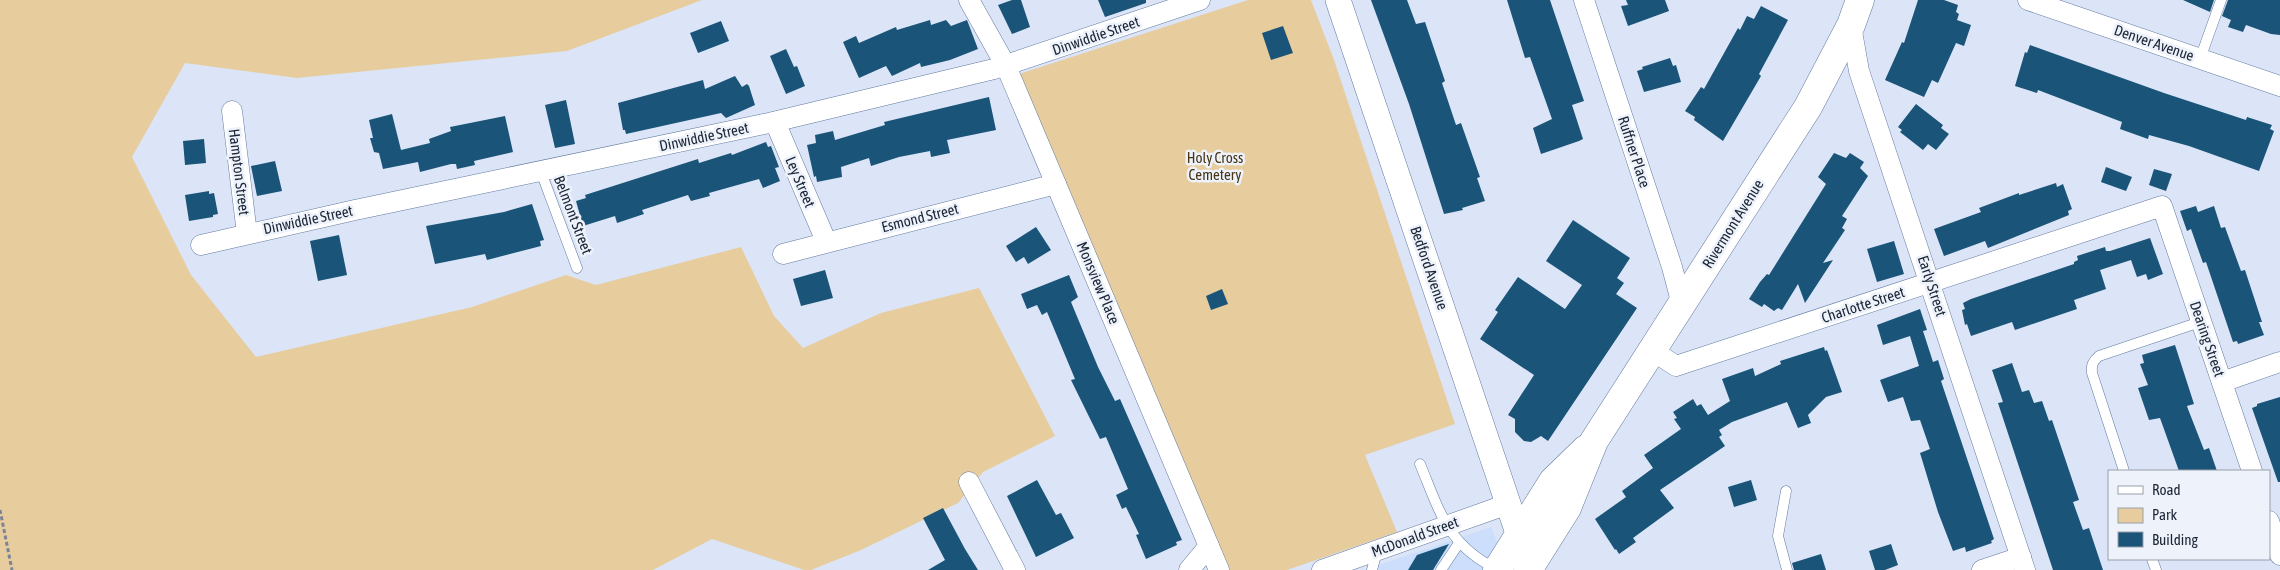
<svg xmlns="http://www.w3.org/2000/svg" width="2280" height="570" font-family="'Asap Condensed',sans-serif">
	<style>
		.built { fill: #ccdefb }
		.green { fill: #e7cc9e }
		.building { fill: #1a5478 }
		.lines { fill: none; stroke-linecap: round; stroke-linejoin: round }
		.service-casing { stroke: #637aa1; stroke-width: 11 }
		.minor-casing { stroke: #637aa1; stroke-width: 21 }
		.tertiary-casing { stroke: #637aa1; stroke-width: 26 }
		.secondary-casing { stroke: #637aa1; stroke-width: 29 }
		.path { stroke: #7b8495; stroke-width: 3; stroke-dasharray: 4 2.5; stroke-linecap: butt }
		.service { stroke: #fff; stroke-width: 10 }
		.minor { stroke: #fff; stroke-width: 20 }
		.tertiary { stroke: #fff; stroke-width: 25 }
		.secondary { stroke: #fff; stroke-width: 28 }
		.labels { text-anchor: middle; stroke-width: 5; stroke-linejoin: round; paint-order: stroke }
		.street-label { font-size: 15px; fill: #1c2535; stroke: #edf2fb }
		.park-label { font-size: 15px; fill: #473515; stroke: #edf2fb }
	</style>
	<rect width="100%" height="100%" fill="#dbe5f7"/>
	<path class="built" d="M1491 527 1499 547 1484 570H1364Z"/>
	<g class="green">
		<path d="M0 0H702L567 51 297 78 185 63 132 157 191 275 256 357 472 307 566 275 596 285 741 247 774 316 803 348 881 313 979 288 1055 436 983 472 958 503 861 550 811 570H804L712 539 653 570H0Z"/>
		<path d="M1248 0H1311L1334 60 1455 424 1365 455 1397 532 1287 570H1230L1016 75Z"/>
	</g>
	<g class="building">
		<path d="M1012 0H1021L1030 27 1012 34 998 5Z"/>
		<path d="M1098 0H1146V3L1105 17Z"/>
		<path d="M1371 0H1407L1416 24 1425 22 1445 81 1442 83 1456 125 1461 123 1480 177 1477 178 1485 201 1462 208 1463 210 1444 214 1409 104Z"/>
		<path d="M1507 0H1550L1584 101 1572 105 1583 139 1579 141 1541 154 1533 128 1552 119 1530 57 1525 58Z"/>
		<path d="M1626 0H1665L1669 11 1628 26 1621 6 1628 5Z"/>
		<path d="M1918 0H1944L1958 5 1956 12 1959 14 1957 20 1971 25 1964 46 1956 43 1938 83 1932 80 1924 97 1885 80 1902 42 1904 43Z"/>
		<path d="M2183 0H2214L2210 12Z"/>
		<path d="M2228 0H2280V35L2271 34 2246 25 2243 32 2228 27 2231 20 2222 16Z"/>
		<path d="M1761 6 1788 20 1759 74 1761 76 1723 141 1694 120 1695 117 1685 111 1701 87 1704 89 1738 28 1740 30 1747 16 1754 19Z"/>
		<path d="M930 20 931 25 946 20 951 26 967 20 978 49 950 60 921 67 920 63 892 76 886 66 859 78 843 42 856 36 859 43 896 27 897 30Z"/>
		<path d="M721 21 729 41 698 53 690 33Z"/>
		<path d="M1283 26 1293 53 1271 60 1262 33Z"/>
		<path d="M2030 45 2164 93 2246 120 2247 117 2272 125 2270 129 2274 131 2259 171 2189 146 2149 135 2148 139 2120 129 2122 122 2038 90 2037 93 2015 86 2025 52 2027 53Z"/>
		<path d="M786 49 794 67 797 66 805 86 786 94 770 56Z"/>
		<path d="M1670 58 1673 66 1676 65 1681 82 1644 92 1637 71 1643 69 1642 67Z"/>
		<path d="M735 76 742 87 747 84 749 86 755 105 726 118 721 113 626 134 625 130H623L618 103 703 80 705 89Z"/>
		<path d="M989 97 996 130 947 140 950 153 931 157 930 151 899 157 871 166 869 158 841 167 842 177 817 182 816 176 814 177 807 145 816 143 815 135 833 131 835 140 885 125 884 122Z"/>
		<path d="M566 100 575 144 555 148 545 105Z"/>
		<path d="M1916 104 1943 125 1941 128 1949 134 1936 150 1928 144 1923 150 1900 132 1902 130 1898 127Z"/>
		<path d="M392 114 401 150 430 143 429 139 451 131 450 127 505 116 513 152 474 161 475 165 457 169 456 164H451L420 172 418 162 383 169 379 153 374 152 370 138H373L369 120Z"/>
		<path d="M204 139 206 163 185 165 183 141Z"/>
		<path d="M766 142 768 147 771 146 779 167 775 168 780 181 763 188 759 179 709 193 710 196 691 201 688 195 642 210 644 214 617 223 615 216 583 226 576 201 586 198 585 195 698 159 699 163 731 153 732 155Z"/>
		<path d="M1834 153 1846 158 1850 153 1864 162 1860 168 1868 176 1842 216 1847 219 1842 228 1845 230 1823 263 1833 260 1805 303 1798 284 1782 310 1778 308 1774 311 1764 304 1762 307 1749 299 1760 282 1767 274 1769 275 1826 184 1818 177Z"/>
		<path d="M275 161 282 191 257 196 251 166Z"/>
		<path d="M2106 167 2132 177 2126 191 2101 182Z"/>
		<path d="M2154 169 2172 174 2166 191 2149 185Z"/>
		<path d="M2056 183 2057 187 2063 184 2072 209 2068 211 2069 215 1988 248 1985 241 1944 256 1934 229 1981 212 1979 208 2019 193V195Z"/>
		<path d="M209 191V194L214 193 218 214 213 215V217L189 221 185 195Z"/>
		<path d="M532 204 544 240 540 241 541 246 487 260 485 254 435 264 426 226 504 212Z"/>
		<path d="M2196 206 2198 212 2214 206 2221 228 2225 227 2241 271 2245 270 2262 322H2259L2264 335 2238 344 2237 341 2233 342 2206 262 2203 263 2191 229 2187 231 2180 211Z"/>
		<path d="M1573 220 1630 258 1617 278 1624 283 1616 294 1637 308 1548 441 1541 436 1531 442 1524 441 1515 432V419L1508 415 1534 375 1480 339 1498 312 1495 310 1518 277 1565 309 1582 285 1546 261Z"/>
		<path d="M1036 227 1051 250 1028 264 1024 257 1016 262 1006 246Z"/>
		<path d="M339 235 347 275 318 281 310 241Z"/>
		<path d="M2150 238 2163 274 2148 280 2146 274 2137 277 2131 260 2100 270 2106 289 2074 300 2077 309 2015 330 2012 322 1971 336 1967 324 1965 325 1962 310 1965 309 1963 303 1971 299 2074 264V262L2078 260 2077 256 2105 247 2106 251H2110Z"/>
		<path d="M1894 241 1904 274 1877 282 1867 249Z"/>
		<path d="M825 270 833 298 801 306 793 279Z"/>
		<path d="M1069 275 1078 297 1071 302 1098 367 1115 401 1120 399 1182 540 1176 542 1177 545 1146 559 1136 535 1139 534 1126 507 1122 509 1116 495 1128 489 1106 437 1100 439 1071 380 1075 379 1047 312 1042 315 1037 305 1027 309 1021 294Z"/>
		<path d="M1222 289 1228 304 1211 310 1206 296Z"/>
		<path d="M1920 309 1927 330 1923 331 1933 362 1938 360 1944 379 1941 381 1994 539 1991 541 1992 543 1966 552 1965 547 1953 551 1938 512 1920 453 1930 449 1920 420 1911 421 1903 397 1888 402 1880 380 1919 366 1910 336 1883 345 1877 325Z"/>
		<path d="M2175 345 2194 404 2187 406 2188 409 2204 450 2209 448 2217 471H2179L2160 418 2149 420 2138 388 2148 385 2140 364 2144 363 2142 355Z"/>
		<path d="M1824 347 1825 351 1827 350 1842 392 1826 397 1808 415 1811 423 1798 428 1787 402 1732 422 1719 430 1722 435 1719 437 1725 446 1660 490 1674 508 1633 538 1636 542 1619 554 1616 549 1615 550 1595 519 1626 497 1622 491 1653 468 1644 455 1681 429 1674 419 1677 418 1673 412 1693 399 1697 406 1701 404 1708 415 1730 401 1722 379 1753 368 1755 376 1781 364 1780 361Z"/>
		<path d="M2012 363 2022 392 2029 390 2034 403 2042 401 2049 421 2052 420 2079 500 2073 502 2083 530 2089 528 2103 570H2053L1998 403 2003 402 1992 370Z"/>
		<path d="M2280 397V482H2278L2252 408 2257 406V404Z"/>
		<path d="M1037 480 1056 515 1061 513 1074 538 1036 557 1007 496Z"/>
		<path d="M1751 480 1757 500 1734 507 1728 487Z"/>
		<path d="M943 508 965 549 978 570H928L945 560 923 518Z"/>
		<path d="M1449 544 1433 570H1408L1417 555Z"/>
		<path d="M1891 544 1898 565 1885 570H1875L1869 551Z"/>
		<path d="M1821 554 1826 570H1794L1792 563Z"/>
	</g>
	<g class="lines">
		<defs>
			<g id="service">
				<path d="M2200 59 2221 0"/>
				<path d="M541 172 577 268"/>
				<path d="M1420 464C1440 512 1447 544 1496 569"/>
				<path d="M2124 471 2092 373C2091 365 2093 361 2099 356L2200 322"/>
				<path d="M1786 491 1778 536 1787 570"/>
				<path d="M2152 559 2156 570"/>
				<path d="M1372 570 1377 551"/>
				<path d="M1441 570 1459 543"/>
			</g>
			<g id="minor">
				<path d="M969 0 1006 66 1219 570"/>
				<path d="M1584 0 1672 267 1682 305"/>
				<path d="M2028 0 2280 86"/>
				<path d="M1850 20 1859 71 2025 570"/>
				<path d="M232 111 247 234"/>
				<path d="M775 122 826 241"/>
				<path d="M201 245 355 210 769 123 994 69 1200 0"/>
				<path d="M783 254 1056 184"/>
				<path d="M1653 351 1676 366 2162 206 2252 471"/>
				<path d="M2222 382 2280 362"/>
				<path d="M969 482 1015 570"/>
				<path d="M2269 521 2280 555"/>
				<path d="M1189 570 1209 546"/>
				<path d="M1322 570 1508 504"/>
				<path d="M1982 570 2021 557"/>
			</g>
			<path id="tertiary" d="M1338 0 1519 536"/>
			<g id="secondary">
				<path d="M1497 570 1553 481 1586 449"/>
				<path d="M1528 570 1567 508 1594 441 1808 107 1851 25 1860 0"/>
			</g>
		</defs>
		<use href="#service" class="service-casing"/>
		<use href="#minor" class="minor-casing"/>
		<use href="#tertiary" class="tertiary-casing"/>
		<use href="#secondary" class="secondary-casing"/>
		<path class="path" d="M0 510 12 570"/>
		<use href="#service" class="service"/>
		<use href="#minor" class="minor"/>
		<use href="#tertiary" class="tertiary"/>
		<use href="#secondary" class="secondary"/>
	</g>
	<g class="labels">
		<g class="street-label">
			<text transform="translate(1096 36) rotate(-19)" y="5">Dinwiddie Street</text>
			<text transform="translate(2154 43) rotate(19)" y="5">Denver Avenue</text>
			<text transform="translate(704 137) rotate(-12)" y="5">Dinwiddie Street</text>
			<text transform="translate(1634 152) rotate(72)" y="5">Ruffner Place</text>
			<text transform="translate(239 172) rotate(83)" y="5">Hampton Street</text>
			<text transform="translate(800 182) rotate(67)" y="5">Ley Street</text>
			<text transform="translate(573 215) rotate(69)" y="5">Belmont Street</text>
			<text transform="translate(920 218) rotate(-14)" y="5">Esmond Street</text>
			<text transform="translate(308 220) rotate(-12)" y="5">Dinwiddie Street</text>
			<text transform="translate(1733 224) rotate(-58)" y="5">Rivermont Avenue</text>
			<text transform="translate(1429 268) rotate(71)" y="5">Bedford Avenue</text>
			<text transform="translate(1098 283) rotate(67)" y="5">Monsview Place</text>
			<text transform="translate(1932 286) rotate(72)" y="5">Early Street</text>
			<text transform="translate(1863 305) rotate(-18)" y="5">Charlotte Street</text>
			<text transform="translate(2207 339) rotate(71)" y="5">Dearing Street</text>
			<text transform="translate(1415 537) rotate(-20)" y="5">McDonald Street</text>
		</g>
		<g class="park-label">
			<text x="1215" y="163">Holy Cross<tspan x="1215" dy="17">Cemetery</tspan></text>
		</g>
	</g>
	<rect x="2108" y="470" width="162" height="90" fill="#edf2fb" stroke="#99a0ac"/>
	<rect x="2118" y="486" width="25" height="8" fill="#ffffff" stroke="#99a0ac"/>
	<text x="2152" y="495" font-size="15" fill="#1c2535">Road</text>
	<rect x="2118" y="508" width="25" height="15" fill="#e7cc9e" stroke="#99a0ac"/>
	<text x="2152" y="520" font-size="15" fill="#1c2535">Park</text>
	<rect x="2118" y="532" width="25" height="15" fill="#1a5478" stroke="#99a0ac"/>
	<text x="2152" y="545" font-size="15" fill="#1c2535">Building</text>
</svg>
